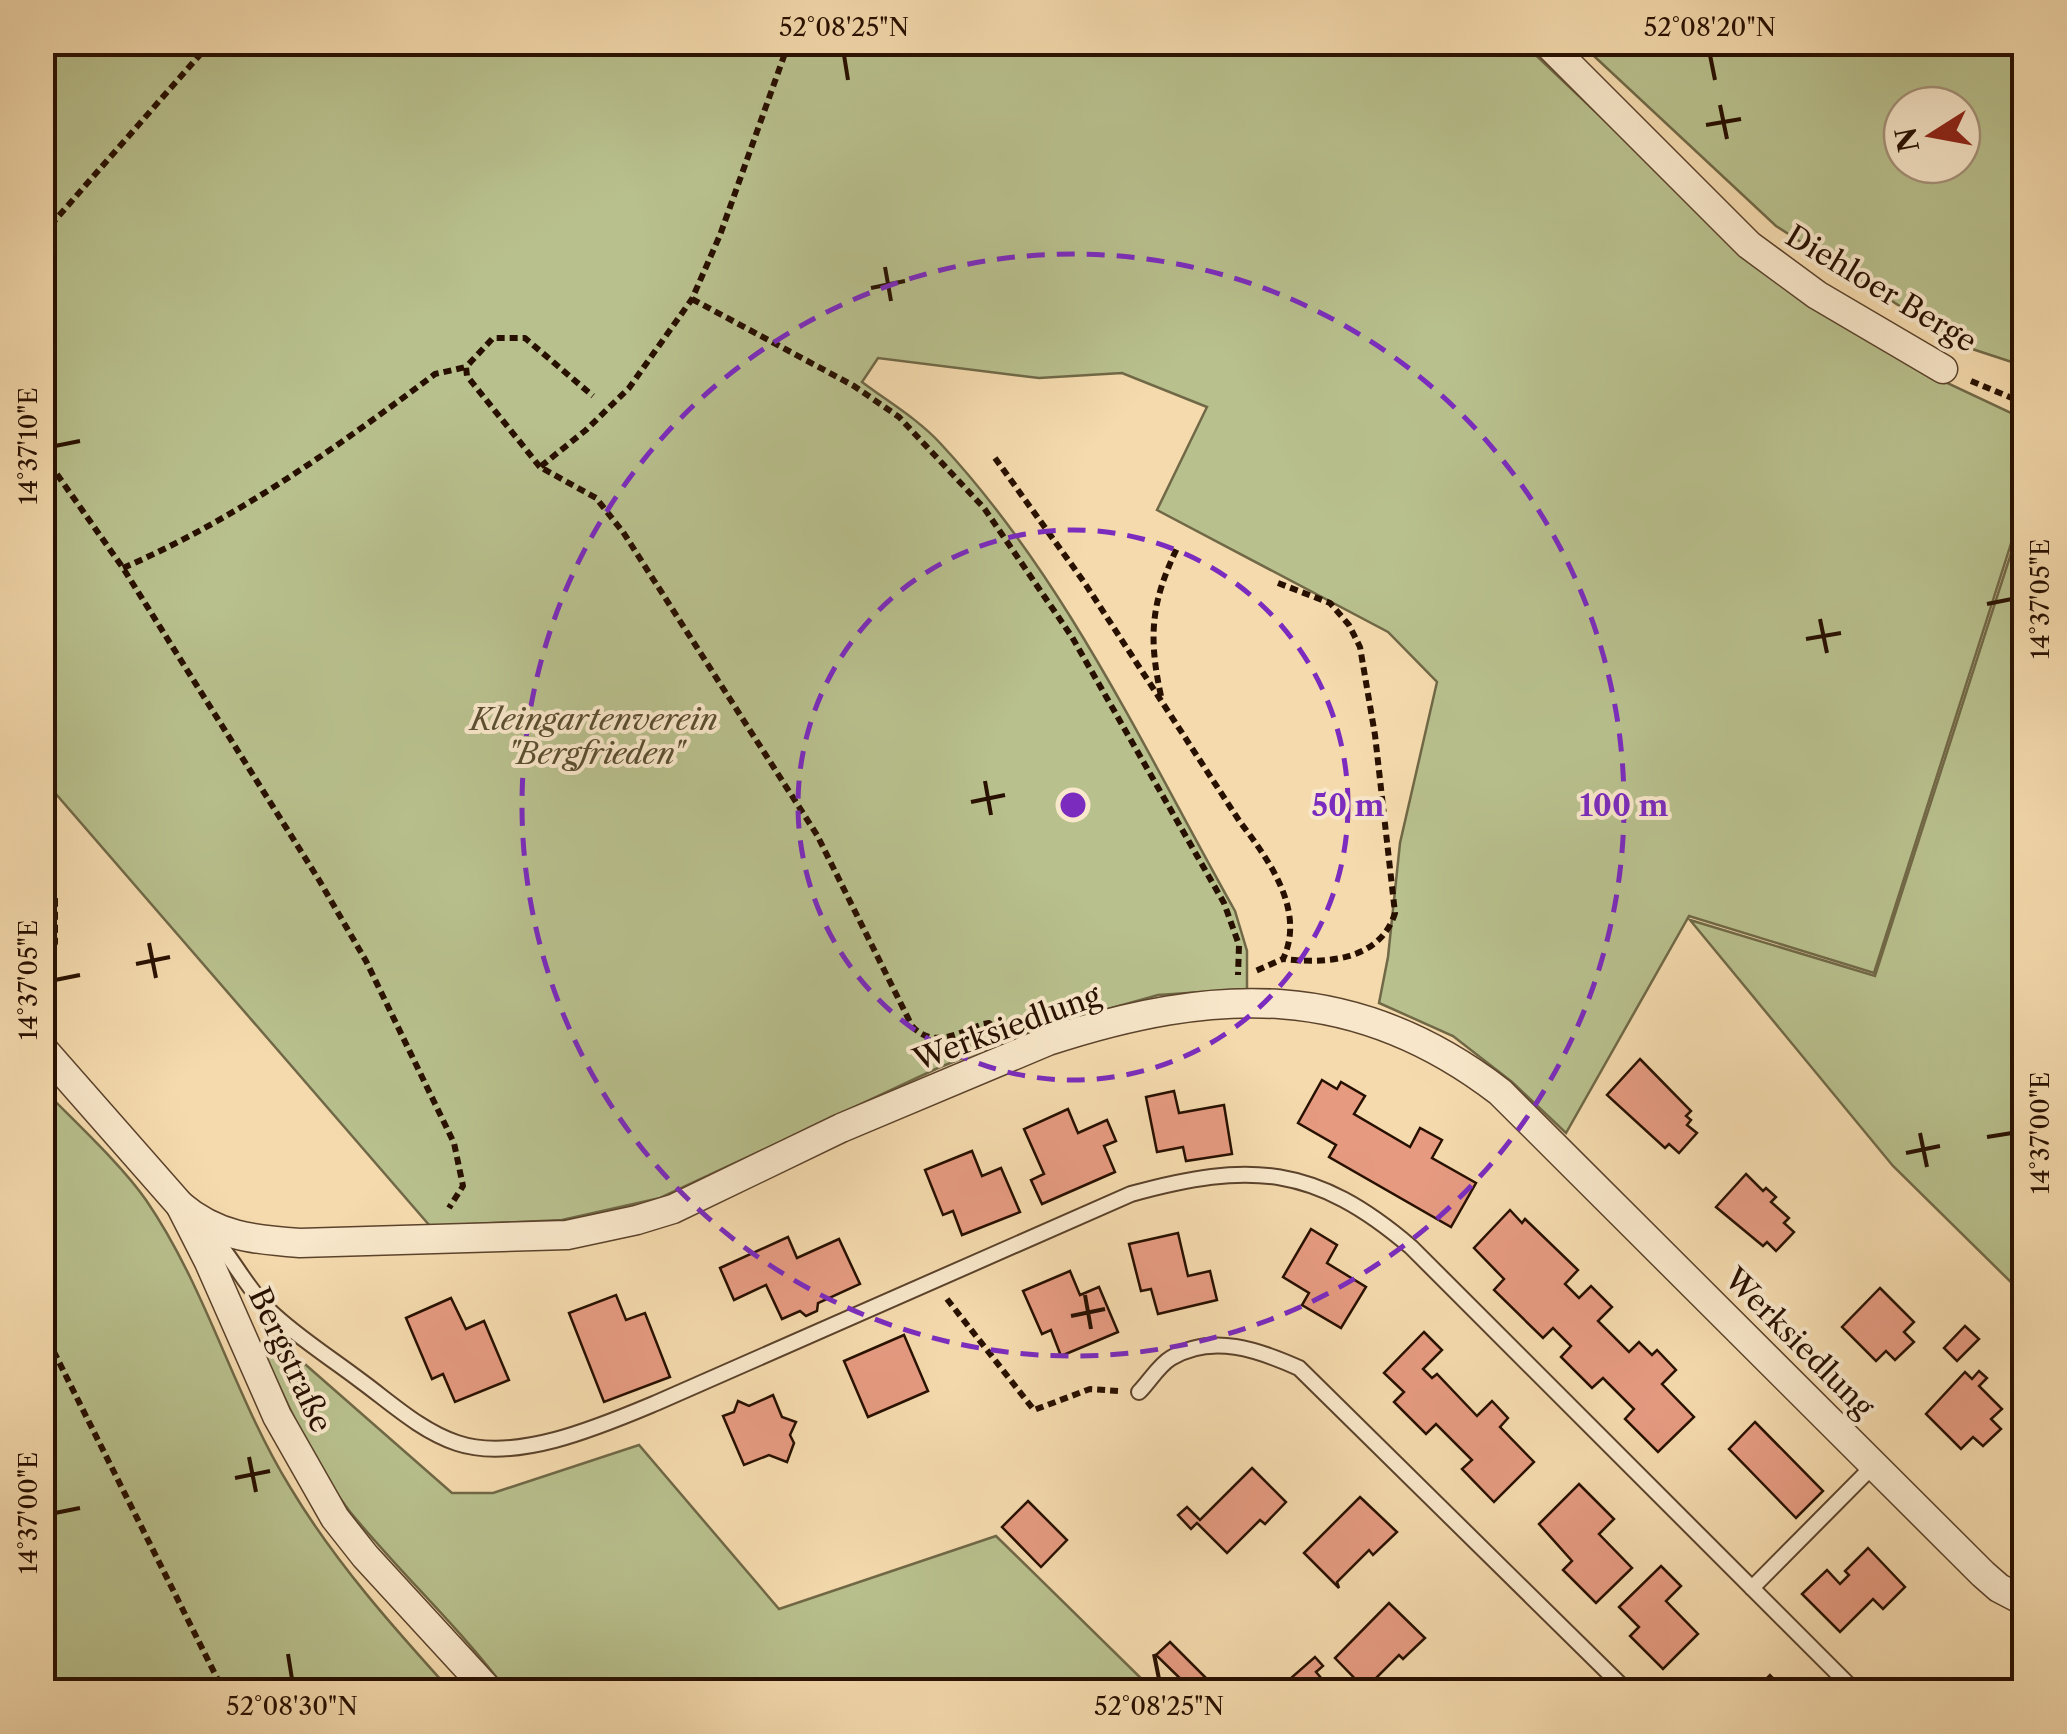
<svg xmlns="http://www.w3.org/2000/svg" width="2067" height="1734" font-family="'Libre Caslon Text',serif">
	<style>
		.green { fill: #b8c08d; stroke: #706846; stroke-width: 2.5; fill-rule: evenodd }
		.building { fill: #e69b81; stroke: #281000; stroke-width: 2.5 }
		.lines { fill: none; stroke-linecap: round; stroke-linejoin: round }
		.lane-casing { stroke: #5b422b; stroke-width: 18 }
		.street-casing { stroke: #5b422b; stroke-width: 31 }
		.path { stroke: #281000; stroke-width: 6; stroke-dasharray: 8 5; stroke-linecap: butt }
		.lane { stroke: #f8e7ca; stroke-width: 14 }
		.street { stroke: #f8e7ca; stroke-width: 28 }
		.ticks { fill: none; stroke: #281000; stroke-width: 4 }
		.ring { fill: none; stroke: #7b2cbf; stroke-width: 5; stroke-dasharray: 18 12 }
		.labels { text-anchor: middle; stroke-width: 8; stroke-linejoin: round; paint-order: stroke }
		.street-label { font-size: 30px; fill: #281000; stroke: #f8e7ca }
		.park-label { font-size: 30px; font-style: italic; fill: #5a4e31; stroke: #f8e7ca }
		.centre { fill: #7b2cbf; stroke: #f8e7ca; stroke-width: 5 }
		.ring-label { font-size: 30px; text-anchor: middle; font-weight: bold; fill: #7b2cbf; stroke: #f8e7ca; stroke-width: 8; stroke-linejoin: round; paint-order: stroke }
		.neatline { fill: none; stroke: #281000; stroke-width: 4 }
		.ticks-label { font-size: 25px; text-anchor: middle; fill: #281000 }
	</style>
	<rect width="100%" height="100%" fill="#f4daad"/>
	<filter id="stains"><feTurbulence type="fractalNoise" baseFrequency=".002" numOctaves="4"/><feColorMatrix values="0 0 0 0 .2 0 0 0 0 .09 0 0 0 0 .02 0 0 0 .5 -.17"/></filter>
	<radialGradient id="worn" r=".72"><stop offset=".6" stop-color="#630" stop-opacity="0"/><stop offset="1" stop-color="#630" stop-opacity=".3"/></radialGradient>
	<g class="green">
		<path d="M42 43H1523L1693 204 1928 374 2024 419V503L1874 973 1689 916 1566 1133 1512 1082 1453 1036 1379 1003 1388 957 1400 843 1437 682 1388 632 1157 510 1207 407 1122 373 1039 378 878 358 862 382C887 401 918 419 940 443 1066 578 1145 751 1235 911L1247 951V989L1158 995 1030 1031 938 1068 660 1198 562 1220 430 1226 43 779Z"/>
		<path d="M1580 43H2024V366L1960 345 1776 226ZM1902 105H1962V165H1902Z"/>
		<path d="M2024 513V1295L1893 1166 1690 920 1875 976Z"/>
		<path d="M42 1088C74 1121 121 1164 146 1200 207 1289 234 1396 290 1487 335 1562 393 1627 451 1691H43Z"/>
		<path d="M274 1337 452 1493H493L639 1445 779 1609 996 1536 1154 1691H507C460 1628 401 1574 351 1513 314 1466 285 1399 260 1344Z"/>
	</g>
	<g class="building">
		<path d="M1640 1059 1691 1111 1686 1116 1691 1120 1687 1125 1697 1133 1679 1153 1669 1144 1665 1148 1607 1095Z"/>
		<path d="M1322 1080 1337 1089 1341 1082 1365 1096 1354 1114 1410 1147 1420 1128 1442 1140 1432 1158 1476 1183 1451 1227 1329 1157 1336 1145 1298 1123Z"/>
		<path d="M1174 1091 1179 1113 1224 1105 1232 1154 1186 1161 1183 1147 1157 1152 1146 1097Z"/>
		<path d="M1068 1109 1078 1133 1107 1120 1116 1141 1104 1146 1115 1172 1042 1204 1031 1180 1044 1174 1024 1129Z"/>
		<path d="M972 1151 982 1176 1001 1168 1020 1212 962 1235 953 1211 943 1215 925 1170Z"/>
		<path d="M1746 1174 1763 1191 1766 1188 1776 1197 1771 1202 1789 1218 1784 1223 1794 1232 1776 1251 1767 1242 1763 1246 1716 1207Z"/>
		<path d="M1510 1210 1522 1223 1525 1219 1578 1270 1565 1284 1579 1298 1591 1286 1612 1307 1598 1321 1629 1352 1639 1342 1652 1355 1657 1350 1676 1370 1662 1384 1694 1417 1658 1452 1625 1419 1634 1409 1603 1378 1592 1388 1561 1357 1571 1346 1553 1328 1543 1338 1494 1290 1504 1279 1474 1248Z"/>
		<path d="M1311 1229 1337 1245 1327 1263 1366 1287 1341 1328 1302 1305 1309 1293 1283 1277Z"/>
		<path d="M1178 1233 1188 1276 1210 1271 1217 1300 1158 1314 1151 1289 1141 1291 1129 1244Z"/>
		<path d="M788 1237 797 1258 839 1239 860 1284 818 1303 817 1311 806 1316 800 1311 782 1319 766 1285 734 1300 720 1268Z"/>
		<path d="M1070 1271 1080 1295 1099 1287 1118 1332 1061 1356 1051 1330 1042 1334 1023 1291Z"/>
		<path d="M1880 1288 1914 1322 1904 1332 1914 1342 1895 1360 1886 1351 1876 1361 1842 1327Z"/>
		<path d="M616 1295 626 1320 645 1313 670 1377 604 1402 569 1313Z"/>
		<path d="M451 1298 466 1329 484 1321 509 1380 455 1402 443 1374 432 1379 406 1318Z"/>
		<path d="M1965 1326 1979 1339 1957 1361 1944 1348Z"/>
		<path d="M1424 1332 1442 1350 1423 1369 1432 1378 1437 1374 1477 1416 1492 1401 1508 1418 1500 1427 1534 1462 1494 1502 1462 1469 1472 1460 1436 1424 1426 1434 1394 1402 1404 1392 1384 1373Z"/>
		<path d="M904 1335 928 1391 868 1417 844 1361Z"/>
		<path d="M1979 1371 1987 1378 1979 1386 2002 1409 1991 1419 2001 1429 1983 1446 1973 1437 1961 1449 1926 1414 1965 1372 1972 1379Z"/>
		<path d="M773 1395 782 1417 796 1422 790 1435 794 1443 787 1462 769 1455 744 1465 723 1416 734 1412 738 1401 749 1406Z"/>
		<path d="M1755 1422 1823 1491 1796 1518 1729 1449Z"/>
		<path d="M1252 1468 1286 1502 1265 1524 1260 1520 1227 1553 1197 1523 1191 1529 1178 1515 1187 1507 1200 1520Z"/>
		<path d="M1579 1484 1614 1519 1599 1534 1632 1568 1596 1603 1563 1570 1572 1561 1539 1524Z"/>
		<path d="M1360 1497 1397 1532 1373 1555 1369 1550 1337 1582 1339 1588 1304 1553Z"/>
		<path d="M1028 1501 1067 1540 1041 1567 1002 1527Z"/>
		<path d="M1868 1548 1905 1587 1883 1609 1873 1599 1840 1632 1802 1594 1827 1570 1840 1584 1849 1575 1845 1571Z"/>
		<path d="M1661 1566 1681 1586 1666 1601 1698 1634 1663 1669 1630 1636 1639 1627 1619 1607Z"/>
		<path d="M1389 1603 1425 1638 1403 1659 1399 1655 1367 1687 1371 1691 1368 1692 1335 1658Z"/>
		<path d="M1170 1642 1220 1692H1194L1156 1655Z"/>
		<path d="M1315 1657 1323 1666 1316 1672 1322 1679 1304 1692 1291 1678Z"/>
		<path d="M1770 1675 1786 1692H1753Z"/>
		<path d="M1951 1679 1963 1692H1938Z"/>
	</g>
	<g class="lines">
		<defs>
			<g id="lane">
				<path d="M209 1232C232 1256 246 1288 270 1311 297 1337 331 1358 361 1381 391 1403 421 1431 457 1443 516 1463 601 1426 656 1403L1131 1194C1250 1161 1315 1165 1411 1247L1856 1692"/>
				<path d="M1139 1392C1149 1382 1159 1365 1171 1358 1212 1333 1259 1350 1299 1368L1628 1692"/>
				<path d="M1752 1588 1874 1465"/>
			</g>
			<g id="street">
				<path d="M1546 42 1749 245 1817 295 1943 369"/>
				<path d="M42 1048 180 1205 209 1262 277 1416 335 1518 365 1556 490 1692"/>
				<path d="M180 1205C216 1236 254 1240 300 1243L567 1235 637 1220 673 1209 841 1128 1048 1041C1214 987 1355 980 1500 1092L1983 1574 1999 1588 2024 1601"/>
			</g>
		</defs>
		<use href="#lane" class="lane-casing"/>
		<use href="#street" class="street-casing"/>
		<g class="path">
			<path d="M789 42 720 235 692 299 629 388 586 430 540 467 596 498 623 532 817 835 912 1026C933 1049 959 1033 983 1024L989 1023 997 1029"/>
			<path d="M42 235 211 42"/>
			<path d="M692 299 854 386 899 417 984 508 1072 637 1224 903 1239 945 1238 975"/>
			<path d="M1971 381 2024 403"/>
			<path d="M42 453 123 568 319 880 366 961 454 1143 463 1186 449 1208"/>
			<path d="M995 458 1084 582 1240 822C1269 860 1306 911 1283 959L1253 972"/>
			<path d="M540 467 467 376 466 367 493 338H525L593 396"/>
			<path d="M123 568C236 519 336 448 435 374L466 367"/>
			<path d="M1278 583 1330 603 1349 625 1360 647 1375 735 1395 913C1380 961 1326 964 1283 959"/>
			<path d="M1161 696C1148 636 1151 602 1178 546"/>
			<path d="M42 835 55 899V943L42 959"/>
			<path d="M947 1299 1034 1410 1090 1389 1118 1391"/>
			<path d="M42 1328 224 1692"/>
		</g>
		<use href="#lane" class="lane"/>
		<use href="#street" class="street"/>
	</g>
	<path class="ticks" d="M844 55 848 80M1710 55 1715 80M1720 105 1727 139M1706 125 1741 119M885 267 891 301M871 288 905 281M55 446 80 441M1987 604 2012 599M1820 619 1827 653M1806 639 1841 633M985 781 991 815M971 802 1005 795M149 943 156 978M136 964 170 957M55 980 80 975M1920 1133 1927 1167M1987 1137 2012 1133M1906 1153 1940 1146M1085 1295 1091 1329M1071 1316 1105 1309M249 1457 256 1492M235 1478 270 1471M55 1513 80 1508M288 1654 292 1679M1154 1654 1159 1679"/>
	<g class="ring">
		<circle cx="1073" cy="805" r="275"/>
		<circle cx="1073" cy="805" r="551"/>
	</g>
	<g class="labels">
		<g class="street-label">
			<text transform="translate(1881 289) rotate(31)" y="10">Diehloer Berge</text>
			<text transform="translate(1007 1028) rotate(-20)" y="10">Werksiedlung</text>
			<text transform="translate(1799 1343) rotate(45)" y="10">Werksiedlung</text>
			<text transform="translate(290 1360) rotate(65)" y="10">Bergstraße</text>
		</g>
		<g class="park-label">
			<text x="594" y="730">Kleingartenverein<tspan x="594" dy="34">"Bergfrieden"</tspan></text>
		</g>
	</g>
	<circle cx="1073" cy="805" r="15" class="centre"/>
	<g class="ring-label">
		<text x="1348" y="816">50 m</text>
		<text x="1624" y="816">100 m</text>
	</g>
	<rect width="2067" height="1734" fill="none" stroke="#f4daad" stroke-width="110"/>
	<g transform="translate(1932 135) rotate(259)"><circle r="48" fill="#f8e7ca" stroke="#a59179" stroke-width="2.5"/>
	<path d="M0-8L18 38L0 25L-18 38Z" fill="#8f2418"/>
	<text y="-15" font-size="28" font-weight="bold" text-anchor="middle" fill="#281000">N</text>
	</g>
	<rect x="55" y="55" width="1957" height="1624" class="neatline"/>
	<g class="ticks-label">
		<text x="844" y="36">52°08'25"N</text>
		<text x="1710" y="36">52°08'20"N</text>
		<text transform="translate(28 446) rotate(-90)" y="9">14°37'10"E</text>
		<text transform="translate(2040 599) rotate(-90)" y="9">14°37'05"E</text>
		<text transform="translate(28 980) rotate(-90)" y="9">14°37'05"E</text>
		<text transform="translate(2040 1133) rotate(-90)" y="9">14°37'00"E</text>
		<text transform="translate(28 1513) rotate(-90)" y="9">14°37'00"E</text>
		<text x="292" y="1715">52°08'30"N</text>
		<text x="1159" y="1715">52°08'25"N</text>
	</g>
	<rect width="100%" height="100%" filter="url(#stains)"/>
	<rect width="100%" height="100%" fill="url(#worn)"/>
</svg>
